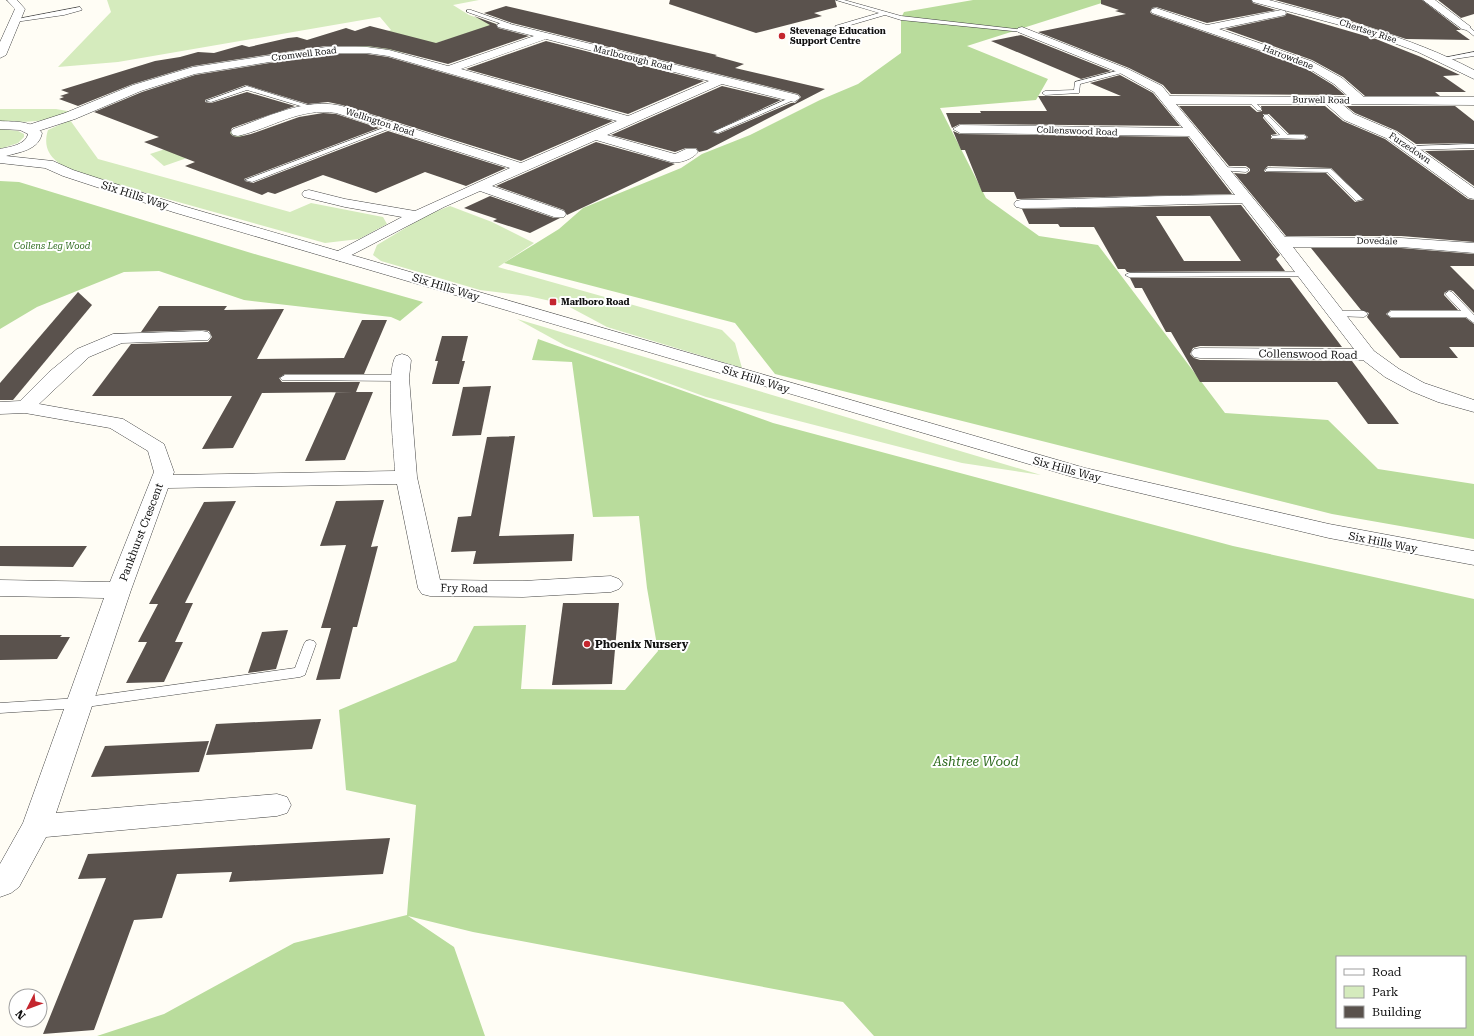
<svg xmlns="http://www.w3.org/2000/svg" width="1474" height="1036" font-family="'Roboto Serif',serif">
	<style>
		.green { fill: #d5ebbd }
		.forest { fill: #b9dc9c; fill-rule: evenodd }
		.building { fill: #5a524d; fill-rule: evenodd }
		.lines { fill: none; stroke-linecap: round; stroke-linejoin: round }
		.service-casing { stroke: #444; stroke-width: 1 }
		.minor-casing { stroke: #444; stroke-width: 1 }
		.tertiary-casing { stroke: #444; stroke-width: 1 }
		.service { fill: #fff; fill-rule: evenodd }
		.minor { fill: #fff; fill-rule: evenodd }
		.tertiary { fill: #fff; fill-rule: evenodd }
		.poi-dot { fill: #c4262e; stroke: #fff; stroke-width: 1.5 }
		.labels { text-anchor: middle; stroke-width: 4; stroke-linejoin: round; paint-order: stroke }
		.far-poi-label { font-size: 9px; font-weight: bold; fill: #111; stroke: #fff; text-anchor: start }
		.far-street-label { font-size: 9px; fill: #111; stroke: #fff }
		.far-park-label { font-size: 9px; font-style: italic; fill: #2f6b1f; stroke: #fff }
		.street-label { font-size: 11px; fill: #111; stroke: #fff }
		.poi-label { font-size: 11px; font-weight: bold; fill: #111; stroke: #fff; text-anchor: start }
		.near-park-label { font-size: 13px; font-style: italic; fill: #2f6b1f; stroke: #fff }
	</style>
	<rect width="100%" height="100%" fill="#fffdf5"/>
	<g class="green">
		<path d="M107 0H479L453 5 469 15 496 24 405 53 380 48 343 45 391 30 380 17 118 62 58 67 111 12Z"/>
		<path d="M0 109H56L73 112C48 122 26 123 0 121Z"/>
		<path d="M70 120 98 159 290 212 311 203 383 217 387 224 359 239 325 243 78 174C60 165 40 155 48 130Z"/>
		<path d="M0 129 18 131 24 134V137L18 143 0 149Z"/>
		<path d="M226 129 247 137 164 166 150 154Z"/>
		<path d="M450 206 492 222 534 243 498 267 722 330 735 343 742 368 607 327 564 304 528 296 480 290 381 261 373 255 377 245 427 215Z"/>
		<path d="M517 319 1041 475 962 463 706 397 566 346Z"/>
	</g>
	<g class="forest">
		<path d="M973 0H1111L967 46 1048 79 1036 100 940 108 986 198 1039 236 1098 245 1225 413 1328 420 1378 469 1474 484V539L1332 514 775 374 735 323 504 263 559 229 583 208 681 168 702 154 750 135 820 100 858 84 901 53V18L904 12Z"/>
		<path d="M0 181 19 182 258 255 423 302 400 321 391 317 244 300 159 271 124 272 37 307 0 329Z"/>
		<path d="M538 339 773 423 1233 546 1474 599V1036H874L843 1002 473 932 408 916 454 947 485 1036H97L164 1014 294 943 407 915 416 805 346 790 339 710 456 661 474 626 526 625 521 689 625 690 658 651 647 588 639 516 593 517 572 362 532 360ZM1337 957H1465V1027H1337Z"/>
	</g>
	<g class="building">
		<path d="M670 0H835L837 7 814 13 822 16 756 33 669 4Z"/>
		<path d="M1101 0H1251L1253 3 1276 10 1207 23 1156 7 1152 8 1150 12 1152 14 1302 66 1333 85 1345 95 1171 94 1163 85 1129 68 1038 32 1126 14 1115 11 1119 10 1101 4Z"/>
		<path d="M1275 0H1422L1461 30H1456L1470 40 1406 39 1348 20Z"/>
		<path d="M1438 0H1474V14L1461 18Z"/>
		<path d="M506 6 717 55 715 56 744 64 735 68 825 89 707 150 699 152 696 148H686L675 152 611 135 722 86 781 100 712 132 718 134 791 103H795L801 97 798 94 512 23 484 13Z"/>
		<path d="M1287 13 1376 39 1421 57 1460 75 1443 76 1466 92H1435L1440 96H1365L1343 77 1312 60 1225 29 1285 16Z"/>
		<path d="M474 16 496 24 498 28 529 36 448 64 389 49 367 46H326L193 66 133 84 78 106 59 99 64 97 60 96 69 93 61 90 155 61 180 57 198 52 214 53 242 45 249 47 288 38 297 37 307 40 346 28 355 31 370 26 436 43 490 25Z"/>
		<path d="M1021 35 1111 71 1081 79 991 41Z"/>
		<path d="M546 41 704 81 628 114 466 69Z"/>
		<path d="M326 54H367L388 57 613 121 521 161 342 105 328 102 308 104 246 85 205 100V102L211 103 247 92 295 106 232 128 230 133 233 136 238 137 251 134 299 117 323 113 336 114 379 128 244 179 245 181 253 183 388 131 506 168 466 186 425 172 376 193 323 175 275 194 268 192 262 195 185 166 195 162 144 142 159 137 94 112 142 92 195 75Z"/>
		<path d="M1120 75 1153 93 1180 126 960 124 952 128 946 113H981L980 111H1047L1038 96H1121L1090 83Z"/>
		<path d="M1179 106H1250L1257 112 1262 111 1261 106H1325L1343 121 1385 139 1468 199 1474 200V242L1401 236H1286L1234 173 1246 174 1250 171V169L1246 166H1229ZM1263 114H1269L1289 134H1304L1308 137 1304 140 1271 139V135L1277 134 1263 118ZM1268 166 1331 168 1364 200 1355 202 1326 173 1265 172 1264 170Z"/>
		<path d="M1346 106H1455L1474 121V143L1416 144 1397 131 1355 113Z"/>
		<path d="M953 131 960 134 1188 137 1232 194 1017 199 1014 192H982L965 150H961Z"/>
		<path d="M596 142 675 164 567 215 564 210 496 186Z"/>
		<path d="M1474 150V186L1425 151Z"/>
		<path d="M490 196 554 218H560L530 233 493 221 497 219 464 208Z"/>
		<path d="M1241 205 1280 255 1276 259 1285 271 1127 272 1125 269H1118L1094 227H1060L1058 224H1029L1022 209ZM1156 216H1210L1241 261H1184Z"/>
		<path d="M1311 248H1401L1474 254V266H1450L1474 290V313L1453 291 1449 290 1444 293V295L1458 310H1391L1386 314 1391 318H1466L1474 324V347H1449L1458 358H1400L1367 317 1369 313 1361 310Z"/>
		<path d="M1130 278H1290L1342 347 1200 346 1193 348 1190 354 1194 358 1200 360 1352 361 1399 424H1368L1337 382H1200L1171 332H1166L1142 288H1135Z"/>
		<path d="M78 292 92 305 13 400H0V383Z"/>
		<path d="M159 306H227L224 310 284 309 257 359 344 358 362 320H387L364 374H285L279 378 282 382H360L356 392H373L345 460 305 461 336 392H354L262 393 233 448 202 449 232 396H92L131 344 208 342 212 337 209 331 202 330 141 332Z"/>
		<path d="M442 336H468L462 361H465L459 384H432L438 361H435Z"/>
		<path d="M491 386 481 435 452 436 463 387Z"/>
		<path d="M515 436 499 536 574 534 572 561 473 564 476 551 451 552 458 517 471 516 487 437Z"/>
		<path d="M384 500 371 547 378 546 357 627H353L340 679 316 680 331 628H321L346 545 320 546 336 501Z"/>
		<path d="M236 501 185 603H193L175 642H183L164 682 126 683 147 642H138L158 604H149L204 502Z"/>
		<path d="M0 546H87L73 567 0 566Z"/>
		<path d="M563 603H619L612 684 552 685Z"/>
		<path d="M288 630 276 669 248 673 262 632Z"/>
		<path d="M0 635H62L60 637H70L57 659 0 660Z"/>
		<path d="M321 719 312 749 206 755 216 724Z"/>
		<path d="M209 741 199 772 91 777 105 746Z"/>
		<path d="M390 838 383 874 229 882 232 872 177 874 162 918 134 920 94 1030 43 1034 106 878 78 879 88 854Z"/>
	</g>
	<g class="lines">
		<defs>
			<g id="service">
				<path d="M836 0H844L901 16 1025 30 1022 32 901 20 885 15 837 29 835 26 879 13Z"/>
				<path d="M80 7 82 10 64 15 15 22 12 20Z"/>
				<path d="M467 10H471L511 24 508 26 467 12Z"/>
				<path d="M1464 26H1468L1474 31V36L1464 28Z"/>
				<path d="M1474 52V56L1441 61 1438 59Z"/>
				<path d="M1124 69 1127 71 1126 72 1080 84 1079 93 1045 95 1042 93 1045 91 1074 90 1075 82Z"/>
				<path d="M247 86 311 106 312 107 307 108 247 90 211 102 206 101Z"/>
				<path d="M794 96 796 97V99L718 133 713 132Z"/>
				<path d="M1248 99H1252L1261 108V110H1257L1248 101Z"/>
				<path d="M1264 115H1268L1288 135H1304L1307 137 1304 139 1272 138V136L1280 135 1264 117Z"/>
				<path d="M391 125 396 126 252 182 245 180Z"/>
				<path d="M1474 144V148L1412 150 1409 148 1412 146Z"/>
				<path d="M1221 167 1246 168 1249 170 1246 172 1219 170V168Z"/>
				<path d="M1268 168 1331 169 1363 199 1356 201 1327 172 1266 171 1265 170Z"/>
				<path d="M1306 272H1309V276L1129 277 1125 275 1129 273Z"/>
				<path d="M1449 291 1452 292 1474 315V323L1466 317H1391L1387 314 1391 311H1461L1445 294Z"/>
				<path d="M1336 311H1364L1368 314 1364 317 1333 316V312Z"/>
				<path d="M285 375H400L405 378 400 381 282 380 280 378Z"/>
				<path d="M310 640 314 641 316 644 306 672 305 675 300 677 79 708 0 713V703L79 698 295 668 304 644 306 641Z"/>
			</g>
			<g id="minor">
				<path d="M7 0H17L25 9 6 55 0 58V42L15 9Z"/>
				<path d="M1252 0H1269C1339 19 1409 36 1474 70V79L1418 52 1391 42 1336 24 1253 2Z"/>
				<path d="M1423 0H1435L1471 27 1466 30 1462 29Z"/>
				<path d="M1156 8 1207 25 1281 10 1285 11 1286 13 1285 15 1219 29 1311 61 1342 78 1364 97H1474V105L1342 104 1354 114 1396 132 1474 188V199L1469 198 1386 138 1344 120 1326 104H1176L1285 237 1401 238 1474 243V253L1401 247H1293L1374 351 1399 369 1424 383 1474 400V412L1438 402 1411 391 1385 377 1363 360 1200 358 1194 357 1191 353 1194 349 1200 348 1354 349 1242 203C1168 204 1095 208 1021 208L1016 207 1014 204 1016 201 1021 200C1093 199 1164 195 1235 195L1189 136 960 133 953 129 960 125 1183 128 1154 92 1120 73 1018 32 1017 30 1018 28 1022 27 1128 69 1162 86 1170 96 1349 97 1334 84 1303 65 1152 13 1151 11 1152 9Z"/>
				<path d="M502 22 798 95 800 98 794 102 722 84 607 135 675 154 686 149H696L698 152C693 159 679 164 671 162L596 140 492 186 564 211 566 214 564 217H554L480 191 444 207 340 261 334 259 332 256 334 253 402 217 345 207 304 197 302 194 304 191 309 190 345 199 415 211 510 168 336 113C300 107 272 128 238 136L233 135 231 132 233 129C268 117 305 97 342 106L521 163 617 121 388 56 367 53H326L195 74 141 91 75 119 35 132H25L23 129 25 126 65 113 133 85 193 67 326 47H367L389 50 448 66 534 36 498 27 497 25ZM546 39 709 81 628 116 461 69Z"/>
				<path d="M202 331 208 332 211 336 208 340 122 343 89 357 39 404 123 419 164 444 174 472 173 475 395 471C394 449 385 371 396 356L402 354 408 356 411 360 409 378 417 477 440 580 523 581 611 576 619 579 623 584 619 589 611 592 523 597 430 596 422 594 418 588 397 484 168 488 131 590 56 813 277 794 287 797 291 805 287 813 277 816 46 837 19 887 11 893 0 897V864L23 823 104 598 0 596V580L110 582 154 472 148 451 110 428 25 413 0 414V402L20 401 49 372 77 349 113 334Z"/>
			</g>
			<path id="tertiary" d="M0 121C14 122 33 120 42 133 39 150 20 152 6 156L53 161 73 170 183 206 1085 468 1329 524 1474 551V565L1329 538 1073 477 173 212 63 176 45 168 0 163V149C9 147 26 145 28 134L20 130 0 129Z"/>
		</defs>
		<use href="#service" class="service-casing"/>
		<use href="#minor" class="minor-casing"/>
		<use href="#tertiary" class="tertiary-casing"/>
		<use href="#service" class="service"/>
		<use href="#minor" class="minor"/>
		<use href="#tertiary" class="tertiary"/>
	</g>
	<g class="poi-dot">
		<circle cx="782" cy="36" r="4"/>
		<rect x="549" y="298" width="8" height="8" rx="2"/>
		<circle cx="587" cy="644" r="4"/>
	</g>
	<g class="labels">
		<g class="far-poi-label">
			<text x="790" y="34">Stevenage Education<tspan x="790" dy="10">Support Centre</tspan></text>
			<text x="561" y="305">Marlboro Road</text>
		</g>
		<g class="far-street-label">
			<text transform="translate(1368 31) rotate(18)" y="3">Chertsey Rise</text>
			<text transform="translate(304 54) rotate(-7)" y="3">Cromwell Road</text>
			<text transform="translate(1288 57) rotate(21)" y="3">Harrowdene</text>
			<text transform="translate(633 58) rotate(14)" y="3">Marlborough Road</text>
			<text transform="translate(1321 100) rotate(1)" y="3">Burwell Road</text>
			<text transform="translate(380 122) rotate(18)" y="3">Wellington Road</text>
			<text transform="translate(1077 131) rotate(2)" y="3">Collenswood Road</text>
			<text transform="translate(1410 148) rotate(34)" y="3">Furzedown</text>
			<text transform="translate(1377 241) rotate(1)" y="3">Dovedale</text>
		</g>
		<g class="far-park-label">
			<text x="52" y="249">Collens Leg Wood</text>
		</g>
		<g class="street-label">
			<text transform="translate(135 195) rotate(18)" y="4">Six Hills Way</text>
			<text transform="translate(446 287) rotate(17)" y="4">Six Hills Way</text>
			<text transform="translate(1308 354) rotate(1)" y="4">Collenswood Road</text>
			<text transform="translate(756 379) rotate(17)" y="4">Six Hills Way</text>
			<text transform="translate(1067 469) rotate(15)" y="4">Six Hills Way</text>
			<text transform="translate(141 532) rotate(-69)" y="4">Pankhurst Crescent</text>
			<text transform="translate(1383 542) rotate(11)" y="4">Six Hills Way</text>
			<text transform="translate(464 588) rotate(1)" y="4">Fry Road</text>
		</g>
		<g class="poi-label">
			<text x="595" y="648">Phoenix Nursery</text>
		</g>
		<g class="near-park-label">
			<text x="976" y="766">Ashtree Wood</text>
		</g>
	</g>
	<rect x="1336" y="956" width="130" height="72" fill="#ffffff" stroke="#a0a0a0"/>
	<rect x="1344" y="969" width="20" height="6" fill="#ffffff" stroke="#a0a0a0"/>
	<text x="1372" y="976" font-size="12" fill="#111111">Road</text>
	<rect x="1344" y="986" width="20" height="12" fill="#d5ebbd" stroke="#a0a0a0"/>
	<text x="1372" y="996" font-size="12" fill="#111111">Park</text>
	<rect x="1344" y="1006" width="20" height="12" fill="#5a524d" stroke="#a0a0a0"/>
	<text x="1372" y="1016" font-size="12" fill="#111111">Building</text>
	<g transform="translate(28 1008) rotate(228)"><circle r="19" fill="#ffffff" stroke="#a0a0a0"/>
	<path d="M0-3L7 15L0 10L-7 15Z" fill="#c4262e"/>
	<text y="-6" font-size="11" font-weight="bold" text-anchor="middle" fill="#111111">N</text>
	</g>
</svg>
